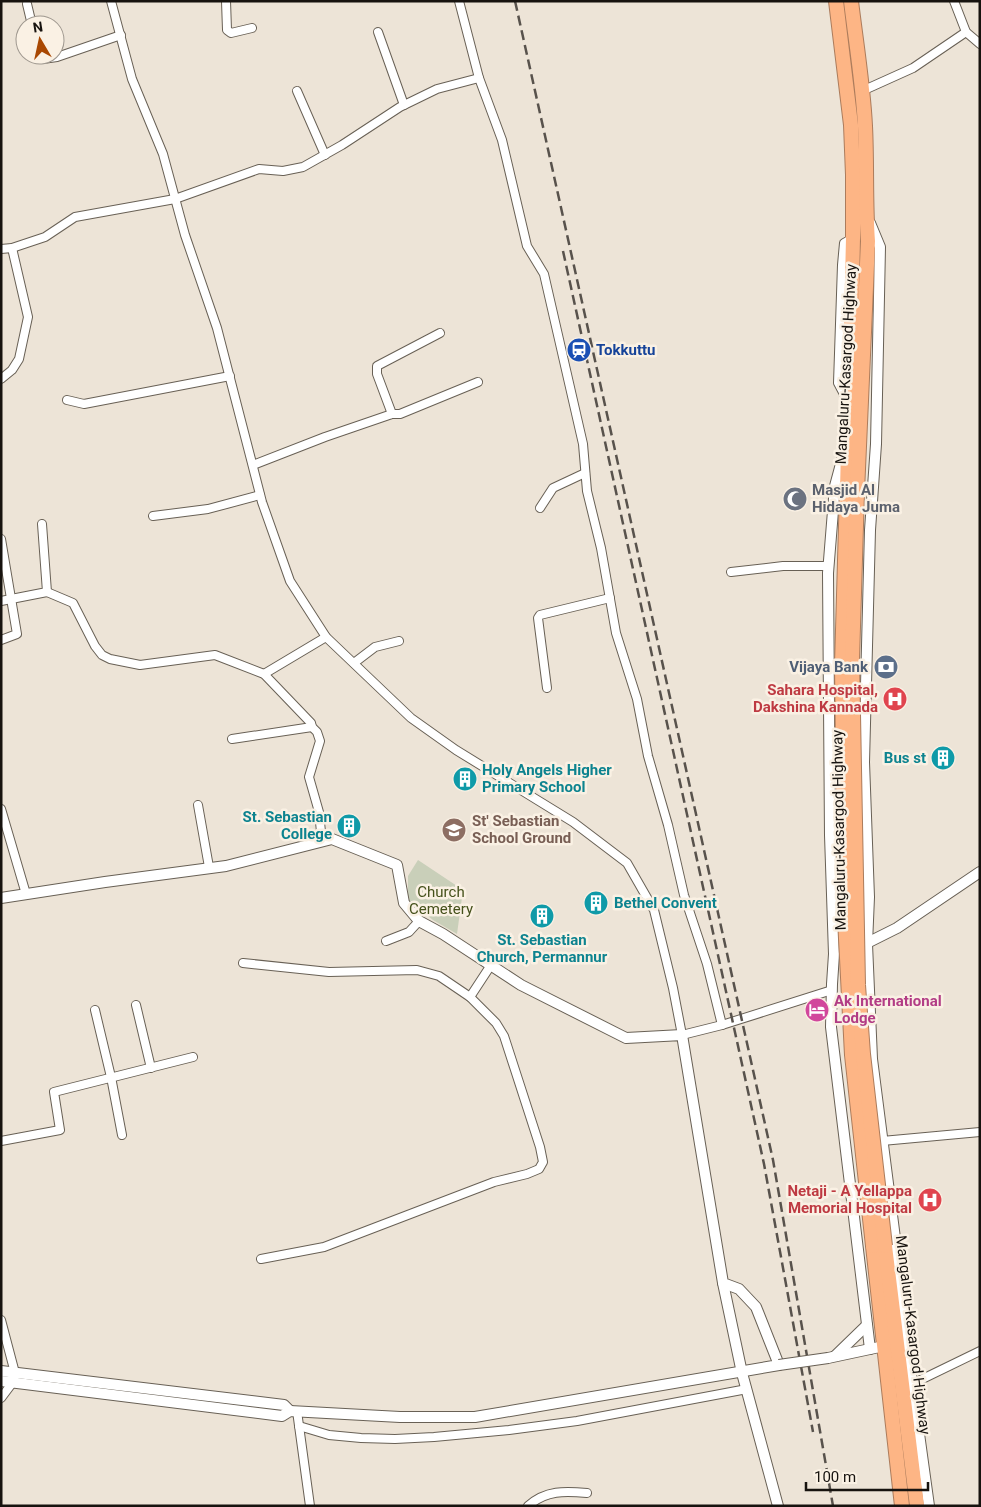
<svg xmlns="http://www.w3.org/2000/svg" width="981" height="1507" font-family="Roboto,sans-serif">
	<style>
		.green { fill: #c9cfb9 }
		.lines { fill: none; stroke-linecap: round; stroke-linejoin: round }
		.street-casing { stroke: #686055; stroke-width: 10 }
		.secondary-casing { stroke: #686055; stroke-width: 12 }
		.highway-casing { stroke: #ac7c5c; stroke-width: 16 }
		.street { stroke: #fff; stroke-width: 8 }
		.secondary { stroke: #fff; stroke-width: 10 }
		.highway { stroke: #fdb585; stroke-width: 14 }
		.rail { stroke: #58524c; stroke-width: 2.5; stroke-dasharray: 10 5; stroke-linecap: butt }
		.secondary-bridge-casing { stroke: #686055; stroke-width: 12; stroke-linecap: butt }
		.highway-bridge-casing { stroke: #ac7c5c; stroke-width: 16; stroke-linecap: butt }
		.secondary-bridge { stroke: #fff; stroke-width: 10 }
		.highway-bridge { stroke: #fdb585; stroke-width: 14 }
		.labels { text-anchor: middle; stroke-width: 5; stroke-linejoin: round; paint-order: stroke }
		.transit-label { font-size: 15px; font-weight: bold; fill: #164399; stroke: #faf1e4; text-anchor: start }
		.street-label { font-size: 15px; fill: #17130f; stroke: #faf1e4 }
		.worship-label { font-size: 15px; font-weight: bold; fill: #5b616d; stroke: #faf1e4; text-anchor: start }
		.service-label { font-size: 15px; font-weight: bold; fill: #4e5e75; stroke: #faf1e4; text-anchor: end }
		.health-label { font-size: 15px; font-weight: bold; fill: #be3a42; stroke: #faf1e4; text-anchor: end }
		.culture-label { font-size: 15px; font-weight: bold; fill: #0d838f; stroke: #faf1e4; text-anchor: end }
		.education-label { font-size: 15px; font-weight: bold; fill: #785e54; stroke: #faf1e4; text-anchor: start }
		.park-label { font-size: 15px; fill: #45511b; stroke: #faf1e4 }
		.hotel-label { font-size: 15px; font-weight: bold; fill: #b23c85; stroke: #faf1e4; text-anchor: start }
	</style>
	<rect width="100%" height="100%" fill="#ede4d7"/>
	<path class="green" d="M418 860 463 890 457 934 433 920 408 900V876Z"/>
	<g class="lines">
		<defs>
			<g id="street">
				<path d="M111 1 132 79 163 154 185 235 217 328 262 502 290 581 326 637 411 718 456 750 573 822 627 863 654 910 673 988 682 1035 722 1025 832 990"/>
				<path d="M226 1 227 30 231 33 252 28"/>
				<path d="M459 1 479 78 502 140 527 246 544 274 583 444 587 491 601 548 616 633 637 699 648 756 668 825 684 895 707 964 722 1025"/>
				<path d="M954 1 966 32 980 44"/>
				<path d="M27 4 32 25"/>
				<path d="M378 32 404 105"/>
				<path d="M40 55 43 59 57 57 121 35"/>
				<path d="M297 91 325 155"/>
				<path d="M862 91 913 68 966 32"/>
				<path d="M1 249 12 248 45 237 75 217 175 199 259 169 283 171 303 167 342 145 400 107 437 89 479 78"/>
				<path d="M1 379 12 370 19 359 28 317 12 248"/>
				<path d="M67 400 84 404 230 376"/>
				<path d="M847 400 838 383 842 265 844 243 853 238"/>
				<path d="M392 414 377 374V366L440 333"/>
				<path d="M253 465 325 437 392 414H400L478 382"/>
				<path d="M540 508 553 488 585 473"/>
				<path d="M153 516 208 509 260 495"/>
				<path d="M1 539 17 634 1 640"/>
				<path d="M731 572 783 566H829"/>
				<path d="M47 592 73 603 95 646 102 655 110 659 140 665 215 655 264 674 311 723 312 727 317 732 320 741 309 777 319 812 322 842"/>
				<path d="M1 601 47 592 42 524"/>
				<path d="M354 663 375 647 399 641"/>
				<path d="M264 674 326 637"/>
				<path d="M547 688 538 618 540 615 610 598"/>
				<path d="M232 739 312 727"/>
				<path d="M198 805 209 867"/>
				<path d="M1 809 26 894"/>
				<path d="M386 941 409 932 419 921"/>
				<path d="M243 963 329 972 417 970 439 976 470 997 496 1023 504 1036 540 1147 543 1162 539 1169 527 1174 494 1182 324 1247 261 1259"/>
				<path d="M470 997 491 965"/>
				<path d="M136 1005 151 1068"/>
				<path d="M95 1010 111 1077 122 1135"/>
				<path d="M1 1141 60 1130 54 1092 193 1057"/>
				<path d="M882 1141 980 1132"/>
				<path d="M1 1320 15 1373 13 1382 1 1398"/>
				<path d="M908 1386 980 1351"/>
				<path d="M297 1411 310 1506"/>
				<path d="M299 1426 329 1435 361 1438 395 1439 434 1437 509 1430 577 1421 747 1389"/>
				<path d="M528 1506C546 1490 565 1491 587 1493"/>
			</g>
			<g id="secondary">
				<path d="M870 223 880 247 876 444 870 530 864 762 869 897 867 944 872 1059 901 1285 904 1324 897 1341"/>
				<path d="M845 449 835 486 828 573 830 835 834 954 832 984 831 1027 870 1349"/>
				<path d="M1 898 105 882 226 866 332 839 397 865 404 903 419 921 443 934 521 985 626 1038 682 1035 723 1283 739 1289 756 1307 779 1365 475 1417H400L290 1411 282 1416 1 1381"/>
				<path d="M861 946 897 928 980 872"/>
				<path d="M723 1283 742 1373 778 1506"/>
				<path d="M904 1325 929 1506"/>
				<path d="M835 1356 867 1325"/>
				<path d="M828 1358 884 1346"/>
				<path d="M1 1371 284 1405 290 1411"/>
			</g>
			<g id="highway">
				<path d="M836 1 851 125 853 175V238L847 491"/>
				<path d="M851 1C856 43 863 85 865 126 867 165 865 203 868 241L857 492"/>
				<path d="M873 1246 902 1506"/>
				<path d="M885 1246 917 1506"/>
			</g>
		</defs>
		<use href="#street" class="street-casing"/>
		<use href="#secondary" class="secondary-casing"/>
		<use href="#highway" class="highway-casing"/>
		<use href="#street" class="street"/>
		<use href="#secondary" class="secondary"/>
		<use href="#highway" class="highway"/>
		<g class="rail">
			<path d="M515 1 773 1160 833 1506"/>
			<path d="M563 251 764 1164 813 1432"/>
		</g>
		<defs>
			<path id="secondary-bridge" d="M779 1365 828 1358"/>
			<g id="highway-bridge">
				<path d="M847 491 842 665 845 919 852 1055 873 1246"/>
				<path d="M857 492 852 660 858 985 863 1054 885 1246"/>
			</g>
		</defs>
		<use href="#secondary-bridge" class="secondary-bridge-casing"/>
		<use href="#highway-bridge" class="highway-bridge-casing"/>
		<use href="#secondary-bridge" class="secondary-bridge"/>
		<use href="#highway-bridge" class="highway-bridge"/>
	</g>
	<defs>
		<symbol id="station-disc" viewBox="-11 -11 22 22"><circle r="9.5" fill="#1a4fb4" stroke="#faf1e4"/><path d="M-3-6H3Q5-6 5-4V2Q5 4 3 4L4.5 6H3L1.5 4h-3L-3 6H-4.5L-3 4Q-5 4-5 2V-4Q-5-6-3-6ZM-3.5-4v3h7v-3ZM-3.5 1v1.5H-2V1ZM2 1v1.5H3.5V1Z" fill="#fff"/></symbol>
		<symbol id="mosque-disc" viewBox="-11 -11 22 22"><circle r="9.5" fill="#6b7280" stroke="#faf1e4"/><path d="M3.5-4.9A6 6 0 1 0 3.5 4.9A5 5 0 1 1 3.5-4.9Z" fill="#fff"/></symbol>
		<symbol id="bank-disc" viewBox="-11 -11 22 22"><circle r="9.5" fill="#5c6f8a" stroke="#faf1e4"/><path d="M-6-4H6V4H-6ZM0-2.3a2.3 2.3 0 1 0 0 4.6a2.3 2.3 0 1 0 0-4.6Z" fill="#fff"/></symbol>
		<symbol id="hospital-disc" viewBox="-11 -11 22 22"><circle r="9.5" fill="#e0444e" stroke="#faf1e4"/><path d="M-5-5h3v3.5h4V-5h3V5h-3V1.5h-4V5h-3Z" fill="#fff"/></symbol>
		<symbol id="building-disc" viewBox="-11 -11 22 22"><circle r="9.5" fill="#0f9aa8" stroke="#faf1e4"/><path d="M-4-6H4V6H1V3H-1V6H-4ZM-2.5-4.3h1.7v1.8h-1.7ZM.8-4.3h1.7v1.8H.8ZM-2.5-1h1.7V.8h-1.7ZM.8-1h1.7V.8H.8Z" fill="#fff"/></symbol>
		<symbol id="school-disc" viewBox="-11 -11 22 22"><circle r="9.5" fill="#8d6e63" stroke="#faf1e4"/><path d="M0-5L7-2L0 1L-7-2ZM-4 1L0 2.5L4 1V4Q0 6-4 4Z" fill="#fff"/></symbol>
		<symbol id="hotel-disc" viewBox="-11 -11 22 22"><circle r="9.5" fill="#d1479c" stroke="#faf1e4"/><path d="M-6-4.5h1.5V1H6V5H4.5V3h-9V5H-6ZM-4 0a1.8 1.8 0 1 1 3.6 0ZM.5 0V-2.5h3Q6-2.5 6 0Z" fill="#fff"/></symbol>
	</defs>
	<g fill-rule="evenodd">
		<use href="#station-disc" x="565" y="336" width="28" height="28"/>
		<use href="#mosque-disc" x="781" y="485" width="28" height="28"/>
		<use href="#bank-disc" x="872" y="653" width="28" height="28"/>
		<use href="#hospital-disc" x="881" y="685" width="28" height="28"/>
		<use href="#building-disc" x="929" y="744" width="28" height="28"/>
		<use href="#building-disc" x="451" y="765" width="28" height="28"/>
		<use href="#building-disc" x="335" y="812" width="28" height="28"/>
		<use href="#school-disc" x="440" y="816" width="28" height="28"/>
		<use href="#building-disc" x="582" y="889" width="28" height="28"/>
		<use href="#building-disc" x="528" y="902" width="28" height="28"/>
		<use href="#hotel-disc" x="803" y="996" width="28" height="28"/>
		<use href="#hospital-disc" x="916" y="1186" width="28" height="28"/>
	</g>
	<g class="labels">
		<g class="transit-label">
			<text x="596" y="355">Tokkuttu</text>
		</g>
		<g class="street-label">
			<text transform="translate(846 364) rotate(-87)" y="5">Mangaluru-Kasargod Highway</text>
			<text transform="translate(839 830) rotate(-91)" y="5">Mangaluru-Kasargod Highway</text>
			<text transform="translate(913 1335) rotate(83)" y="5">Mangaluru-Kasargod Highway</text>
		</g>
		<g class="worship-label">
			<text x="812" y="495">Masjid Al<tspan x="812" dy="17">Hidaya Juma</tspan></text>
		</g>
		<g class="service-label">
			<text x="868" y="672">Vijaya Bank</text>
		</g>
		<g class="health-label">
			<text x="878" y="695">Sahara Hospital,<tspan x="878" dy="17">Dakshina Kannada</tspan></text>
			<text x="912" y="1196">Netaji - A Yellappa<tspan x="912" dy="17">Memorial Hospital</tspan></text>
		</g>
		<g class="culture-label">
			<text x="926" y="763">Bus st</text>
			<text x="482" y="775" text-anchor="start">Holy Angels Higher<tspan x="482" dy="17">Primary School</tspan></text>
			<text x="332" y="822">St. Sebastian<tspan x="332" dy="17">College</tspan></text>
			<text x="614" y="908" text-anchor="start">Bethel Convent</text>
			<text x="542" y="945" text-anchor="middle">St. Sebastian<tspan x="542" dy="17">Church, Permannur</tspan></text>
		</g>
		<g class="education-label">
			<text x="472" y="826">St' Sebastian<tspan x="472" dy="17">School Ground</tspan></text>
		</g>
		<g class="park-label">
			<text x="441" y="897">Church<tspan x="441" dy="17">Cemetery</tspan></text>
		</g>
		<g class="hotel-label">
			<text x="834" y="1006">Ak International<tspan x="834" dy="17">Lodge</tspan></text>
		</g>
	</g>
	<rect width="981" height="1507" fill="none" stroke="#17130f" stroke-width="5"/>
	<g transform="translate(40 40) rotate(351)"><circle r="24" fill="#faf1e4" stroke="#9f988f"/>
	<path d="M0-4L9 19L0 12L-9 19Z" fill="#a94802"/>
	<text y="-8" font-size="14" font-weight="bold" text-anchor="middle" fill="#17130f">N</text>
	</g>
	<path d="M806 1482v8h122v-8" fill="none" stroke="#17130f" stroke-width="2.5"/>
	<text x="814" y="1482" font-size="15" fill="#17130f" stroke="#faf1e4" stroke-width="4" paint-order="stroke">100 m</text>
</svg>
